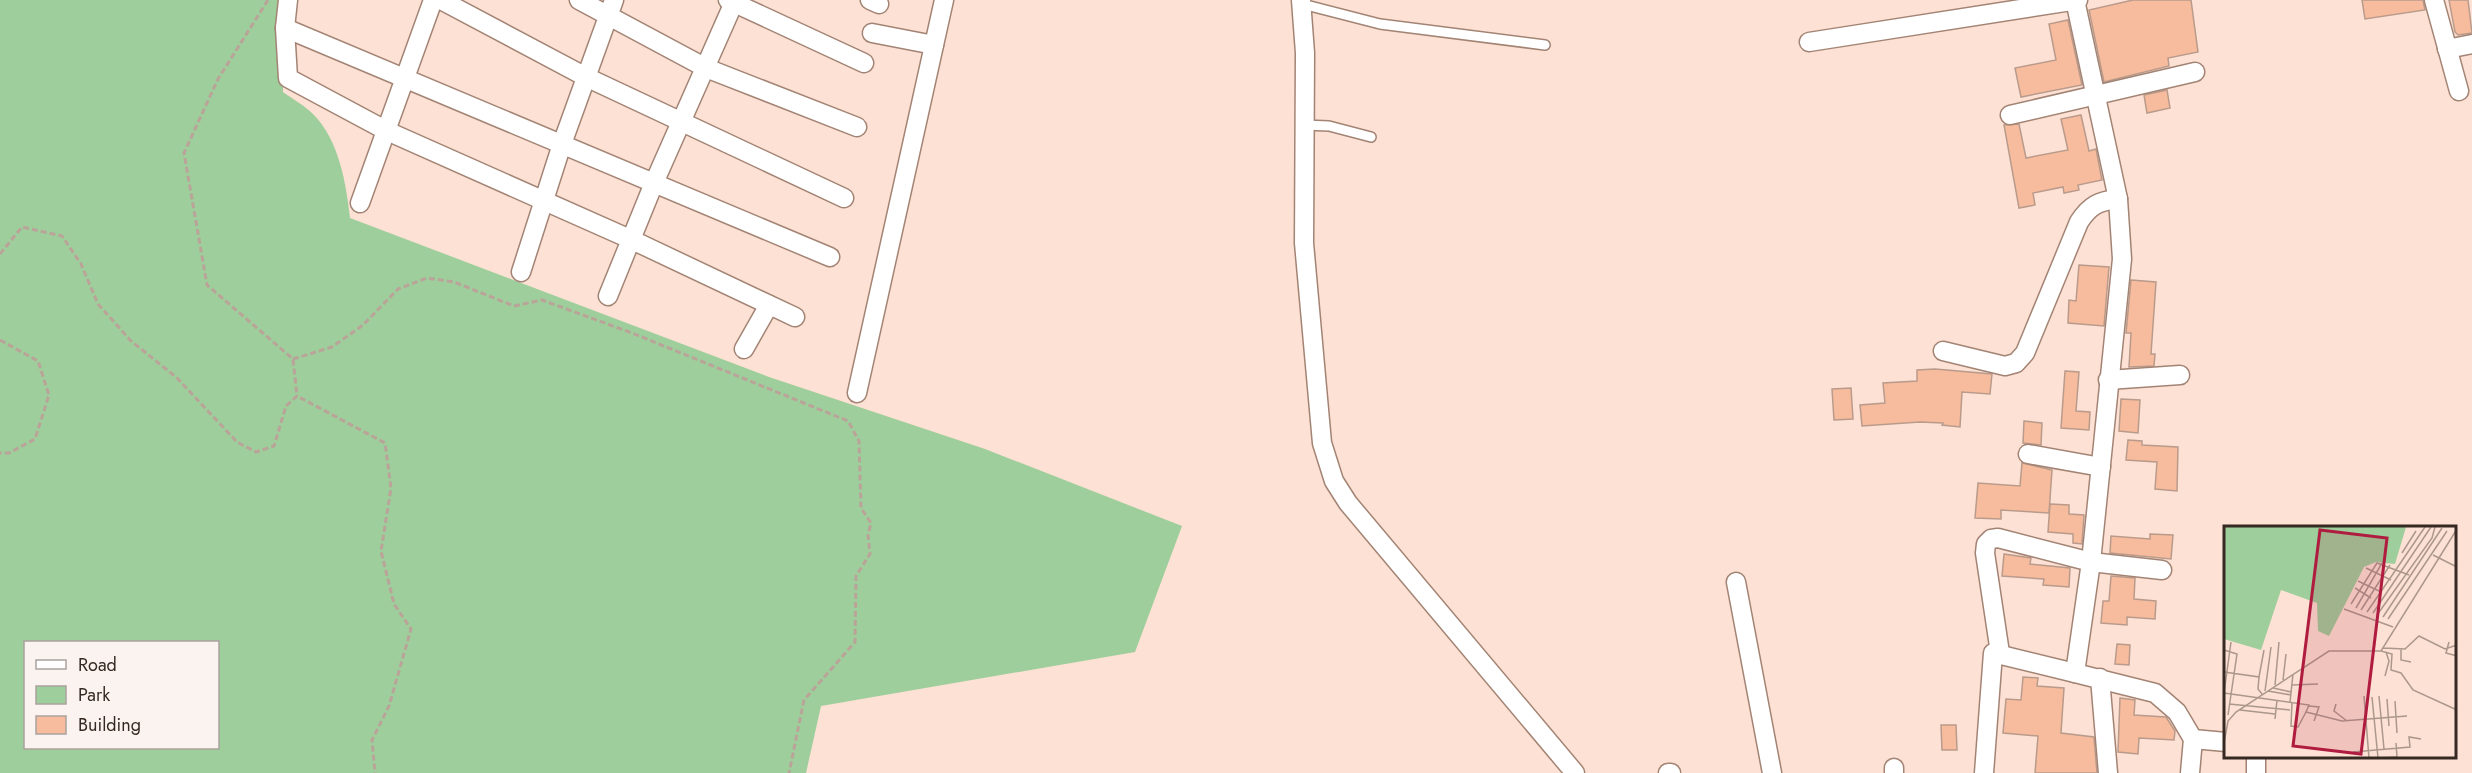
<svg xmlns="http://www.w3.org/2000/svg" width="2472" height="773" font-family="Jost,sans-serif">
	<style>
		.green { fill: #9ece9b; fill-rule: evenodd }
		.building { fill: #f7bc9d; stroke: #ba9b8b; stroke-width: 1.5 }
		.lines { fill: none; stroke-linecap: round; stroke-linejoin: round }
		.lane-casing { stroke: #a38474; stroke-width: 12 }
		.street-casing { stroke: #a38474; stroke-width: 21 }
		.path { stroke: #baa499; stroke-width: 3; stroke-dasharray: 6 3; stroke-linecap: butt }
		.lane { stroke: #fff; stroke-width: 9 }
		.street { stroke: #fff; stroke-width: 18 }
		.inset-road { fill: none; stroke: #ac978d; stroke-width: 1.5 }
		.view { fill: #b01c3f; fill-opacity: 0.15; stroke: #b01c3f; stroke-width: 3 }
		.inset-edge { fill: none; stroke: #352922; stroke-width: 3 }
	</style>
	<rect width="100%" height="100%" fill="#fce1d4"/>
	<path class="green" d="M0 0H282L283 92C293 99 305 106 313 114 339 140 346 183 350 218L769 377 985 449 1182 526 1135 652 821 706 806 773H0ZM26 642H218V748H26Z"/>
	<g class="building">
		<path d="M2133 0H2191L2198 52 2168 58 2169 66 2104 82 2089 10Z"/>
		<path d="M2362 0H2423L2425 10 2365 19Z"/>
		<path d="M2449 0H2468L2472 33 2458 35 2455 32Z"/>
		<path d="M2068 20 2082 85 2021 97 2015 68 2056 60 2049 24Z"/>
		<path d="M2167 90 2170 108 2147 113 2144 95Z"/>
		<path d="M2081 115 2089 151 2096 149 2102 180 2078 185 2079 190 2064 193 2063 187 2033 193 2035 205 2019 208 2004 125 2019 124 2026 158 2068 150 2061 119Z"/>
		<path d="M2079 265 2109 267 2104 326 2068 323 2069 300 2076 301Z"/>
		<path d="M2131 280 2156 282 2151 354H2155L2154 366 2129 367 2131 333H2126Z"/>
		<path d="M1935 369 1992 374 1990 394 1962 392 1960 427 1942 425 1943 423 1920 422 1862 426 1860 405 1885 403 1883 383 1917 381V370Z"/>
		<path d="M2065 371 2079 372 2076 411 2090 412 2089 430 2061 428Z"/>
		<path d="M1851 388 1853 419 1834 420 1832 389Z"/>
		<path d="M2121 399 2140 400 2138 433 2119 431Z"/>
		<path d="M2024 421 2042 423 2041 445 2023 443Z"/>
		<path d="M2128 440 2142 441V445L2178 447 2177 491 2155 489 2157 462 2126 460Z"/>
		<path d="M2022 463 2052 470 2049 513 2001 510V519L1975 518 1978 483 2020 486Z"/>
		<path d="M2050 504 2069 505V514L2084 515 2082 544 2073 543V534L2048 532Z"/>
		<path d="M2150 534 2173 535 2171 559 2110 553 2111 536 2150 539Z"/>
		<path d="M2004 554 2031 558 2030 564 2070 568 2069 587 2043 585 2044 579 2002 576Z"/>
		<path d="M2111 576 2135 578 2134 599 2156 601 2155 619 2127 617V625L2101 623 2103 601H2109Z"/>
		<path d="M2117 644 2130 645 2129 665 2115 664Z"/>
		<path d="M2023 677 2038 678 2037 686 2064 688 2061 733 2094 737 2097 773H2035L2038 736 2003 733 2006 699 2021 700Z"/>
		<path d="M2120 698 2135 700 2134 715 2166 717 2175 731 2174 740 2139 738 2138 754 2118 752Z"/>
		<path d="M1941 725H1956L1957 750H1942Z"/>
	</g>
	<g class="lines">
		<defs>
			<g id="lane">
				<path d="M1302 4 1380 24 1545 45"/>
				<path d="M1304 125 1329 126 1371 137"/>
			</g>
			<g id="street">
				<path d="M288 0 285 28 288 78 387 131 630 239 795 317"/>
				<path d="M441 0 586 77 844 198"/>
				<path d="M579 0 706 68 857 127"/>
				<path d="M728 0 864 63"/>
				<path d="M870 0 879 4"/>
				<path d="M1301 0 1305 53 1304 243 1322 443 1334 481 1348 503 1575 773"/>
				<path d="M2434 0 2459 91"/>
				<path d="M285 28 830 257"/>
				<path d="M872 33 934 45"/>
				<path d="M1809 42 2078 0"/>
				<path d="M2447 49 2472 44"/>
				<path d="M2010 115 2195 72"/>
				<path d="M360 203 433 0"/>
				<path d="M521 272 562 144 614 0"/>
				<path d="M608 296 654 183 735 0"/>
				<path d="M744 349 769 305"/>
				<path d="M1943 351 2005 366 2016 363 2025 353 2079 222C2090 205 2099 201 2118 199"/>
				<path d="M2108 380 2180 375"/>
				<path d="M857 393 944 0"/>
				<path d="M2028 454 2101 467"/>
				<path d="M1736 582 1772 773"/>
				<path d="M2000 653 1985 553 1986 544 1991 539 1998 538 2091 562 2162 570"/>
				<path d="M2075 673 2155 693 2177 712 2193 739 2226 742"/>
				<path d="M2100 678 2108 773"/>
				<path d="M2256 756V773"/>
				<path d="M1668 773H1671"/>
				<path d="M1894 773V768"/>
				<path d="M1984 773 1993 653 2075 673 2091 562 2122 259 2118 199 2075 0"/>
				<path d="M2190 773 2193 739"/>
			</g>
		</defs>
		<use href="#lane" class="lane-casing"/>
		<use href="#street" class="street-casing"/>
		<g class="path">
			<path d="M268 0 218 79 184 153 207 285 293 359 297 396"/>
			<path d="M0 254 22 227 62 236 81 264 98 304 130 340 177 378 237 442 256 452 274 446 286 406 297 396 385 443 391 488 381 551 394 604 411 629 389 706 372 740 375 773"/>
			<path d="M0 340 38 361 49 395 35 439 9 453H0"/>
			<path d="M293 359 332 347 363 325 398 289 427 278 454 282 514 306 542 300 632 333 848 421 859 441 861 508 871 523 868 535 870 554 856 576 855 642 804 700 789 773"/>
		</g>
		<use href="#lane" class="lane"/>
		<use href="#street" class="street"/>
	</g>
	<g transform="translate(2224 526)">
		<rect width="232" height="232" fill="#fce1d4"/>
		<path d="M0 1H182L171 38 152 36 140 41 105 110 94 105 93 77 57 64 37 124 0 113Z" fill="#9ece9b"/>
		<path class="inset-road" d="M178 27 192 5M209 29 233 41M142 42 167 54M134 55 155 65M131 62 147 72M127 78 153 37 185 49M132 82 158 37M120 83 169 101M137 84 166 39M143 86 201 1M149 87 207 1M153 89 208 12 211 1M159 91 218 2M164 93 223 5M225 116 222 127 233 130M159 122 181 123 195 110 221 123 233 119M177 123V134L187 136M0 124 13 128 4 189M157 125 168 128 167 144 177 147 189 164 233 184M0 146 35 151 34 163 38 168M161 150 165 135 162 126M35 151 40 124M59 154 62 128M51 159 55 116M68 159 94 158M49 162 67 166M41 165 47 121M44 165 67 169M0 167 85 179 82 186 118 195 183 190M0 167 7 116M140 170 145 232M155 170 160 223M148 171 154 232M163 173 165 200M171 175 173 207M66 176 69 148M68 176 67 200 74 201 82 186M5 178 66 184M112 178 110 185 123 195M85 180 95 181 90 195M16 184 51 188M51 193 53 174M0 217 4 195 12 186 105 125H157L233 3M129 226 186 221 185 211 197 213M157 232 173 231 172 217"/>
		<path class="view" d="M96 4 163 12 137 228 69 220Z"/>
		<rect width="232" height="232" class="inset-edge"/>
	</g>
	<rect x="24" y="641" width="195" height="108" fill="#faf3f0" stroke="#aba29e" stroke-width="1.5"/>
	<rect x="36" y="660" width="30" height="9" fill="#ffffff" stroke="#aba29e" stroke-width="1.5"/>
	<text x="78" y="671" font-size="18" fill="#352922">Road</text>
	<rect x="36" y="686" width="30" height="18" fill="#9ece9b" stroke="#aba29e" stroke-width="1.5"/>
	<text x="78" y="701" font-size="18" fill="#352922">Park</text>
	<rect x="36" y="716" width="30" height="18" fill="#f7bc9d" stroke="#aba29e" stroke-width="1.5"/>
	<text x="78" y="731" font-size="18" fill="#352922">Building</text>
</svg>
